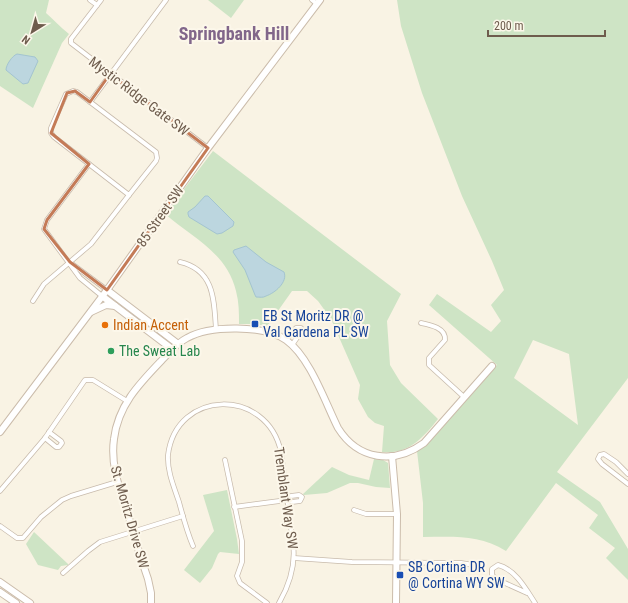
<svg xmlns="http://www.w3.org/2000/svg" width="628" height="603" font-family="'Roboto Condensed',sans-serif">
	<style>
		.green { fill: #cee4c5; fill-rule: evenodd }
		.water { fill: #bcd6df; stroke: #a3c4d0 }
		.lines { fill: none; stroke-linecap: round; stroke-linejoin: round }
		.street-casing { stroke: #c8bbac; stroke-width: 5.5 }
		.secondary-casing { stroke: #cbbcab; stroke-width: 8 }
		.street { stroke: #fff; stroke-width: 4 }
		.secondary { stroke: #fff; stroke-width: 6 }
		.marked { fill: none; stroke: #c47b57; stroke-width: 3; stroke-linejoin: round }
		.transit-dot { fill: #1a4fb4; stroke: #fcf7ea; stroke-width: 1.5 }
		.food-dot { fill: #e8710a; stroke: #fcf7ea; stroke-width: 1.5 }
		.leisure-dot { fill: #2e9e5b; stroke: #fcf7ea; stroke-width: 1.5 }
		.labels { text-anchor: middle; stroke-width: 4; stroke-linejoin: round; paint-order: stroke }
		.street-label { font-size: 14px; fill: #6e5c4d; stroke: #fcf7ea }
		.transit-label { font-size: 14px; fill: #164399; stroke: #fcf7ea; text-anchor: start }
		.food-label { font-size: 14px; fill: #c56008; stroke: #fcf7ea; text-anchor: start }
		.leisure-label { font-size: 14px; fill: #27864d; stroke: #fcf7ea; text-anchor: start }
		.district-label { font-size: 18px; font-weight: bold; fill: #81668a; stroke: #fcf7ea }
	</style>
	<rect width="100%" height="100%" fill="#f9f3e4"/>
	<g class="green">
		<path d="M0 0H49L46 13C54 20 60 27 69 34L62 43 33 108 0 86Z"/>
		<path d="M208 0H244L231 18Z"/>
		<path d="M397 0H628V378L557 472 600 502 628 549V580L606 558 615 548 589 528 598 515 556 483 506 551C479 534 453 537 423 537V503L417 451 425 445 494 367 497 365 429 305 437 294 491 332 501 321 491 305 504 290 492 261 462 196 422 93 401 26ZM533 340 569 354 578 425 514 378Z"/>
		<path d="M213 151 401 294 387 321 390 365 401 383 438 419C424 437 408 455 382 452L384 426 375 423 368 417 358 399 360 385 331 319 318 301 307 291H292L268 325 266 326 255 324H239C239 313 239 302 236 291 227 253 192 237 165 214Z"/>
		<path d="M374 459 383 460 388 463 390 488 376 487 358 483H350L327 493 304 495 303 494 332 467 349 475 369 480Z"/>
		<path d="M227 490 237 539 239 554 220 552 218 554 212 568 200 583 184 570 214 531 203 495Z"/>
		<path d="M34 532 68 564V565L61 566 58 570 38 565 26 544Z"/>
	</g>
	<g class="water">
		<path d="M17 54 35 57 38 61 28 83 23 84 6 70C6 65 12 56 17 54Z"/>
		<path d="M205 196H208L234 222 233 226 222 233 217 234 189 217 188 214V212L195 207Z"/>
		<path d="M246 246 266 262 284 272C288 282 275 293 266 296 263 298 260 297 256 297L255 295 245 270 233 252 234 250Z"/>
	</g>
	<g class="lines">
		<defs>
			<g id="street">
				<path d="M90 0 97 5"/>
				<path d="M101 0 71 39V43L208 148"/>
				<path d="M312 0 317 4"/>
				<path d="M73 91 77 92 156 152 157 158 156 161 129 195 54 137 51 133V128L66 94Z"/>
				<path d="M90 102 166 0"/>
				<path d="M89 164 47 220 44 229 80 278 102 296"/>
				<path d="M180 262C215 270 214 301 216 330"/>
				<path d="M72 264 107 290"/>
				<path d="M33 301 44 284 91 244 129 195"/>
				<path d="M421 323C431 325 446 328 445 340L429 358V365L464 397"/>
				<path d="M286 340 296 328H301V332L292 345"/>
				<path d="M45 438 56 447H59L62 443 61 441 49 432"/>
				<path d="M225 460 242 541V562L237 576 240 583 267 603"/>
				<path d="M628 474 616 462 604 454 600 455 598 459 602 464 628 484"/>
				<path d="M0 491 45 438 85 380H93L127 401"/>
				<path d="M299 495 302 497 300 501 292 502 287 500 291 496Z"/>
				<path d="M234 507 287 500"/>
				<path d="M354 510 366 514H397"/>
				<path d="M0 526 17 538H23L41 517 62 500 71 496 117 482"/>
				<path d="M193 546C187 532 183 517 179 502 174 487 167 471 168 455 176 389 267 387 281 452L293 543C296 565 290 584 279 603"/>
				<path d="M294 558 352 562 461 563 474 565"/>
				<path d="M63 573 88 551 100 542 183 516"/>
				<path d="M527 593 496 579 492 575V569L498 565C515 569 526 589 535 603"/>
			</g>
			<g id="secondary">
				<path d="M107 290 178 344"/>
				<path d="M102 296 172 349"/>
				<path d="M91 312 106 305 115 306"/>
				<path d="M0 432 107 290 208 148 320 0"/>
				<path d="M392 456 397 514 396 603"/>
				<path d="M0 582 30 603"/>
				<path d="M0 592 16 603"/>
				<path d="M151 603V593L148 579C141 559 135 539 129 518 121 492 110 467 114 439 118 405 140 383 162 360 170 352 177 343 187 338 210 325 264 325 286 340 310 357 325 402 338 428 358 460 394 465 424 443L492 366"/>
			</g>
		</defs>
		<use href="#street" class="street-casing"/>
		<use href="#secondary" class="secondary-casing"/>
		<use href="#street" class="street"/>
		<use href="#secondary" class="secondary"/>
	</g>
	<path class="marked" d="M110 74 208 148 107 290 70 262 44 229 47 220 89 164 51 133 67 93 75 91 90 102Z"/>
	<g class="transit-dot">
		<rect x="251" y="320" width="8" height="8" rx="2"/>
		<rect x="396" y="571" width="8" height="8" rx="2"/>
	</g>
	<circle class="food-dot" cx="105" cy="325" r="4"/>
	<circle class="leisure-dot" cx="111" cy="351" r="4"/>
	<g class="labels">
		<g class="street-label">
			<text transform="translate(139 96) rotate(37)" y="5">Mystic Ridge Gate SW</text>
			<text transform="translate(160 216) rotate(-55)" y="5">85 Street SW</text>
			<text transform="translate(286 498) rotate(82)" y="5">Tremblant Way SW</text>
			<text transform="translate(130 517) rotate(74)" y="5">St. Moritz Drive SW</text>
		</g>
		<g class="transit-label">
			<text x="263" y="321">EB St Moritz DR @<tspan x="263" dy="16">Val Gardena PL SW</tspan></text>
			<text x="408" y="572">SB Cortina DR<tspan x="408" dy="16">@ Cortina WY SW</tspan></text>
		</g>
		<g class="food-label">
			<text x="113" y="330">Indian Accent</text>
		</g>
		<g class="leisure-label">
			<text x="119" y="356">The Sweat Lab</text>
		</g>
		<g class="district-label">
			<text x="234" y="40">Springbank Hill</text>
		</g>
	</g>
	<g transform="translate(32 32) rotate(217)" stroke="#fcf7ea" stroke-width="3" paint-order="stroke">
	<path d="M0-3L7 15L0 10L-7 15Z" fill="#6e5c4d"/>
	<text y="-6" font-size="11" font-weight="bold" text-anchor="middle" fill="#6e5c4d">N</text>
	</g>
	<path d="M488 30v6h117v-6" fill="none" stroke="#6e5c4d" stroke-width="2"/>
	<text x="494" y="30" font-size="12" fill="#6e5c4d" stroke="#fcf7ea" stroke-width="3" paint-order="stroke">200 m</text>
</svg>
